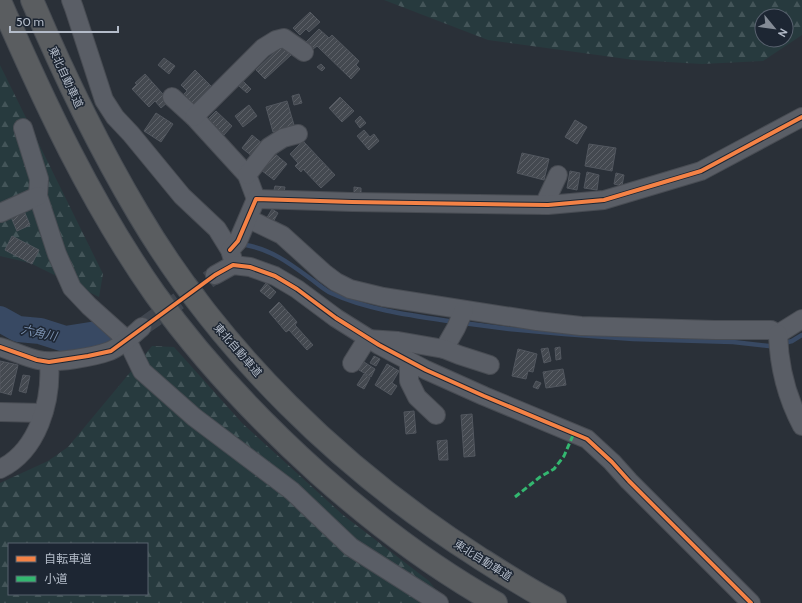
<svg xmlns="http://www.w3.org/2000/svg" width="802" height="603" font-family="Cabin,'Noto Sans JP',sans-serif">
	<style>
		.forest { fill: url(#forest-firs); fill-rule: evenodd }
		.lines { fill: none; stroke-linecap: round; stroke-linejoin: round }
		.stream { stroke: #384963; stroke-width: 4.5 }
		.river { stroke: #384963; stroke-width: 26 }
		.building { fill: url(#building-hatch); stroke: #52575f }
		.minor-tunnel { stroke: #3f454e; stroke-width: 18; stroke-dasharray: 18 9; stroke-linecap: butt }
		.minor-casing { stroke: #484c53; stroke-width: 20 }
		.highway-casing { stroke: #474c53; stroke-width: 24 }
		.minor { stroke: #5a5e66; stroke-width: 18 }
		.highway { stroke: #5a5d60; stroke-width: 22 }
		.quiet { stroke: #33b770; stroke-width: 3; stroke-dasharray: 6 3; stroke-linecap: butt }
		.cycleway-casing { stroke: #1d2633; stroke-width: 6 }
		.cycleway { stroke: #f48246; stroke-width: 4 }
		.labels { text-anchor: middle; stroke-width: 3; stroke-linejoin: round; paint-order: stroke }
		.street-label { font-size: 11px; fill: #b4bcc9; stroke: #1d2633 }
		.water-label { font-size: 12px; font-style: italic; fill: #7c92b1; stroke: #1d2633 }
	</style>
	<defs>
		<pattern id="forest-firs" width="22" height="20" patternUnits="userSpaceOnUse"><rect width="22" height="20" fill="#273a3e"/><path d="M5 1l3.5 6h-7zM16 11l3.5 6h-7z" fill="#445559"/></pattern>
		<pattern id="building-hatch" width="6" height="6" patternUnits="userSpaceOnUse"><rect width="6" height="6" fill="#444950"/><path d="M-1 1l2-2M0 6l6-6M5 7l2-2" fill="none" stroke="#5d6168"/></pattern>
	</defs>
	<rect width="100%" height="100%" fill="#2a3038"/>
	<g class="forest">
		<path d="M384 0H802V35L763 61 702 64 634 60 488 40ZM762 16H786V40H762Z"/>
		<path d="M0 65 103 274 99 297 30 263 0 256Z"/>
		<path d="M152 346 174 347 242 423 343 515 429 581 446 603H0V483L48 461 68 447ZM9 544H147V594H9Z"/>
	</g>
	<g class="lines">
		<g class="stream">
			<path d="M246 245C272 250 289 263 311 279 317 283 323 289 331 293 367 310 415 316 455 322"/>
			<path d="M463 323 509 329 564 334 633 339 733 342 769 346 774 345"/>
			<path d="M781 344 792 341 802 335"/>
		</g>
		<path class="river" d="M0 319 18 329 40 331 65 339 103 333"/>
	</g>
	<g class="building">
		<path d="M310 12 320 22 309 32 306 29 300 35 293 28Z"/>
		<path d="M319 29 329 38 332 35 359 61 356 65 360 69 351 79 317 46 313 49 306 42Z"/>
		<path d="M282 45 291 55 265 79 256 70Z"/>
		<path d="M164 58 175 66 169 74 158 65Z"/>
		<path d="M321 64 325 68 322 71 317 67Z"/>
		<path d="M195 70 213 88 195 106 183 95 187 91 181 85Z"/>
		<path d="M145 74 169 101 161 108 155 101 149 107 132 89 137 84 135 83Z"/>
		<path d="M243 81 251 89 247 93 239 86Z"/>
		<path d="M299 94 302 103 294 105 292 96Z"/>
		<path d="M340 97 354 111 342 122 329 108Z"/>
		<path d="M287 101 294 125 273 132 266 107Z"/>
		<path d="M249 105 257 116 243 127 235 116Z"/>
		<path d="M216 111 232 126 224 135 208 119Z"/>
		<path d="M156 113 173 124 161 142 144 131Z"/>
		<path d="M360 116 366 123 360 128 355 121Z"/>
		<path d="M575 120 587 127 577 144 565 137Z"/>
		<path d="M364 130 370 137 374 134 379 141 369 150 357 136Z"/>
		<path d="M252 135 263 144 253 157 242 148Z"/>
		<path d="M303 141 335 175 321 188 303 169 301 172 295 166 298 163 290 154Z"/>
		<path d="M589 144 616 148 612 171 585 166Z"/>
		<path d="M274 153 287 164 274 180 261 170Z"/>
		<path d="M522 153 549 159 544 180 517 173Z"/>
		<path d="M570 171 580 173 577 190 567 188Z"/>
		<path d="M587 172 599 175 597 190 584 188Z"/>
		<path d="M616 173 624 175 622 186 614 184Z"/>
		<path d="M275 186 285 187 284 192 274 190Z"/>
		<path d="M354 187 361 188V194H354Z"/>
		<path d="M272 209 278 213 272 224 265 221Z"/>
		<path d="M24 211 30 225 17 231 11 217Z"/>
		<path d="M12 236 39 250 32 264 5 250Z"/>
		<path d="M266 283 276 292 270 299 260 291Z"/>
		<path d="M279 302 297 322 295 325 313 345 307 350 289 330 286 332 269 312Z"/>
		<path d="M560 347 561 359 556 360 555 348Z"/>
		<path d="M548 348 551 361 544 363 541 349Z"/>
		<path d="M518 349 537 354 533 372 528 371 526 379 512 376Z"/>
		<path d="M374 356 380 359 376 366 370 363Z"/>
		<path d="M0 361 18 365 11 395 0 392Z"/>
		<path d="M364 362 375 369 371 377 359 370Z"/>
		<path d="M387 364 399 371 392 383 397 386 391 395 375 385Z"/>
		<path d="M563 369 566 385 546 388 543 372Z"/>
		<path d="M364 374 370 378 364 389 357 385Z"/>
		<path d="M23 375 30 376 26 393 19 391Z"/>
		<path d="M536 381 541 383 538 389 533 387Z"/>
		<path d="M414 411 416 433 406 434 404 412Z"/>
		<path d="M472 414 475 456 464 457 461 415Z"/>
		<path d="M447 440 448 460H439L437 441Z"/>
	</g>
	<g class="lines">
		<path class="minor-tunnel" d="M142 327 215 275"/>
		<defs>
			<g id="minor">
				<path d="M71 0 74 8 104 100 115 117 131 134 182 196 217 229 230 250 233 260"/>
				<path d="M172 97 194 117 247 175 256 199"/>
				<path d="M194 117 263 48 276 40 284 38 304 52"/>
				<path d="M23 128 39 179 38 196 57 254 72 288 89 306 127 340 142 371 194 417 292 491 351 547 439 603"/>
				<path d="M247 175 269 147 283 138 298 134"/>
				<path d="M544 205 558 175"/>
				<path d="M0 213 38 196"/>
				<path d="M249 219 282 235 324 273 336 282 350 289 383 297 537 321 581 326 715 330H771L778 334 802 319"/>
				<path d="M230 250 238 241 256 199 352 202 548 205 604 200 701 171 802 117"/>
				<path d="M215 275 233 265 250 267 275 276 297 289 336 318 379 345 426 370 484 396 587 439 612 462 629 481 751 603"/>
				<path d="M778 334C779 367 786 396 802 426"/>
				<path d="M0 347C13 351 25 357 38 360 54 364 94 357 110 351 122 346 133 335 142 327"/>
				<path d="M444 349 456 328 464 310"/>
				<path d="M409 361V381L417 397 436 415"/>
				<path d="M352 363 367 339 398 341 444 349 459 355 490 365"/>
				<path d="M0 412 43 413"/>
				<path d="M0 469C38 451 52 401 49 362"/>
			</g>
			<g id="highway">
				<path d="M32 0C63 73 97 144 138 213 220 352 342 470 478 557 503 573 529 590 555 603"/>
				<path d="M0 1C44 102 91 203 155 294 202 360 258 419 319 474 374 523 432 567 496 603"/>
			</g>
		</defs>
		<use href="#minor" class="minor-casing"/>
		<use href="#highway" class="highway-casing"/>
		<use href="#minor" class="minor"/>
		<use href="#highway" class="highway"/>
		<path class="quiet" d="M515 497 540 477 554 469 564 456 574 433"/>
		<defs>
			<g id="cycleway">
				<path d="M230 250 238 241 256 199 352 202 548 205 604 200 701 171 802 117"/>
				<path d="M0 347 37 360 49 362 88 356 111 351 215 275 233 265 250 267 275 276 297 289 336 318 379 345 426 370 484 396 587 439 612 462 629 481 751 603"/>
			</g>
		</defs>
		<use href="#cycleway" class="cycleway-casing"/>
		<use href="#cycleway" class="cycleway"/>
	</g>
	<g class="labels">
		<g class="street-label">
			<text transform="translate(66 77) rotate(65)" y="4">東北自動車道</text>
			<text transform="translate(238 350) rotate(49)" y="4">東北自動車道</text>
			<text transform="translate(483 560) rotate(32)" y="4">東北自動車道</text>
		</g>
		<g class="water-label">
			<text transform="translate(39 333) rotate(12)" y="4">六角川</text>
		</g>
	</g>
	<rect x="8" y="543" width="140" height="52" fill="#1d2633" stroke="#59626f"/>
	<rect x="16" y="556" width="20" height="6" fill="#f48246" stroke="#59626f"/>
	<text x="44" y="563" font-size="12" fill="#b4bcc9">自転車道</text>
	<rect x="16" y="576" width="20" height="6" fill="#33b770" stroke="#59626f"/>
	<text x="44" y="583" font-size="12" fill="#b4bcc9">小道</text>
	<g transform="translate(774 28) rotate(119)"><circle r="19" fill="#1d2633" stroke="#59626f"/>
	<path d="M0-3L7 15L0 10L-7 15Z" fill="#848b96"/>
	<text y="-6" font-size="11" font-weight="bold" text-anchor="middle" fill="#b4bcc9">N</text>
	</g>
	<path d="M10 26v6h108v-6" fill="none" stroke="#b4bcc9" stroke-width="2"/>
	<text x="16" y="26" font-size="12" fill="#b4bcc9" stroke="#1d2633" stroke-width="3" paint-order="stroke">50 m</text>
</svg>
